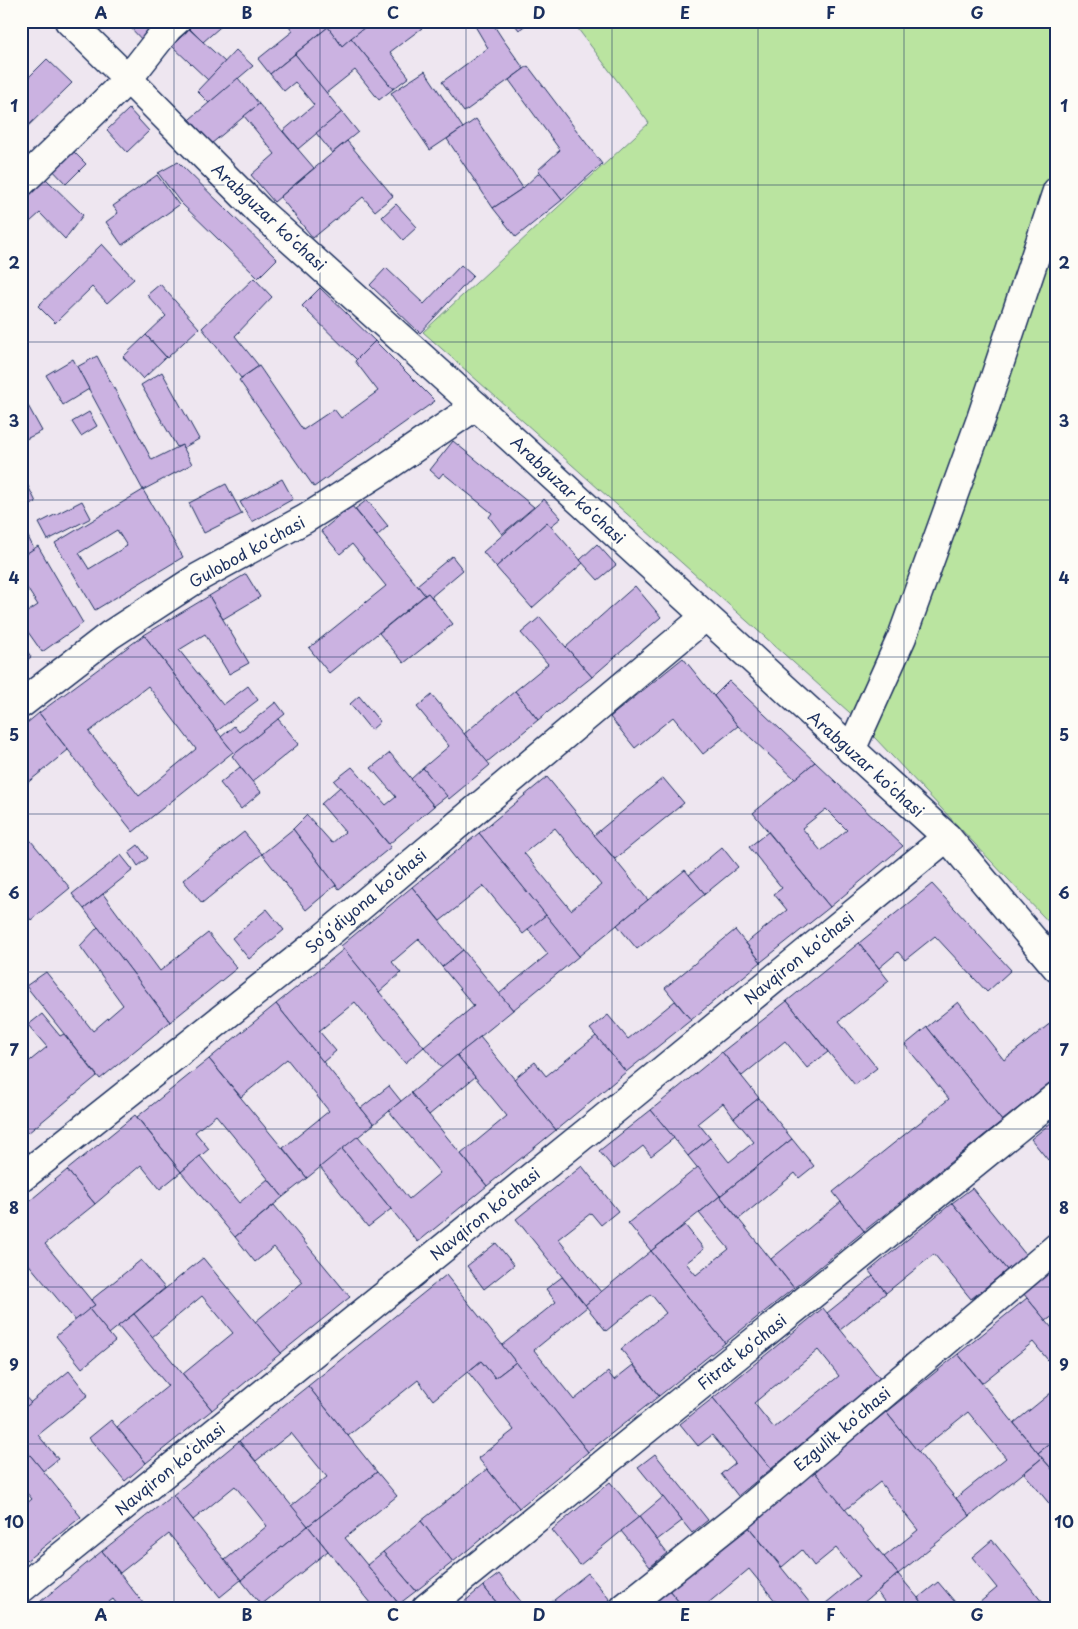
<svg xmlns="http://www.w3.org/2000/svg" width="1078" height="1629" font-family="'Playpen Sans',sans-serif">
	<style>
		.green { fill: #bae4a0; stroke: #6a8a7f }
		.building { fill: #cbb2e1; stroke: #1b2f5e; fill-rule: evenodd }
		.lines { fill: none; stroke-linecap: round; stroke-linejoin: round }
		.minor-casing { stroke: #1b2f5e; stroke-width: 31 }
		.minor { stroke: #fdfcf7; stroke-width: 28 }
		.grid { fill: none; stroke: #1b2f5e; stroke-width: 1; stroke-opacity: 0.55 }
		.labels { text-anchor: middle; stroke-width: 5; stroke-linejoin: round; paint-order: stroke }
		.street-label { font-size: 16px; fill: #1b2f5e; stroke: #fdfcf7 }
		.neatline { fill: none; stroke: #1b2f5e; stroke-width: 2 }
		.grid-label { font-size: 16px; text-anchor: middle; font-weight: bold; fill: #1b2f5e }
	</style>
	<rect width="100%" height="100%" fill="#eee6f0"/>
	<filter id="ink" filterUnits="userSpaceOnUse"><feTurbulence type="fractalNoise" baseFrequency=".02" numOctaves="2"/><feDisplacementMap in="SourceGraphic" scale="10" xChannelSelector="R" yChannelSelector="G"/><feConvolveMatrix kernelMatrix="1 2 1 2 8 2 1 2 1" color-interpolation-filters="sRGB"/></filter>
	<g filter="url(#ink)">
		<path class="green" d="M572 21H1057V931L858 720 423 332 649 123Z"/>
		<g class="building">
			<path d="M136 21H166L144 42 130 27Z"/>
			<path d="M193 21H227L203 42 187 26Z"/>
			<path d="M285 21H323L328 27 270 74 258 59 293 31Z"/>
			<path d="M323 21H373L342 46Z"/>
			<path d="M373 21H417L422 28 390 52 409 77 393 89 351 38Z"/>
			<path d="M472 21H491L502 38 524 69 464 112 442 82 488 48Z"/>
			<path d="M512 21H531L519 30Z"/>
			<path d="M328 27 342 46 351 38 393 89 379 100 355 70 326 93 295 54Z"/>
			<path d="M189 29 225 62 208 80 172 46Z"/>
			<path d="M236 50 253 66 209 103 197 91Z"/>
			<path d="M295 54 342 112 298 149 283 131 314 105 295 82 284 91 270 74Z"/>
			<path d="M47 59 72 83 21 133V85Z"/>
			<path d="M528 66 602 164 562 200 538 170 560 150 509 80Z"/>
			<path d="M425 71 463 128 430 150 391 93Z"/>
			<path d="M238 78 259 104 211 144 190 119Z"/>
			<path d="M259 104 314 168 274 202 251 175 275 154 244 116Z"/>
			<path d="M129 109 149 131 127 152 107 130Z"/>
			<path d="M342 112 358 132 332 153 316 133Z"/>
			<path d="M476 119 523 188 493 208 447 139Z"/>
			<path d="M347 141 393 196 375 211 363 197 313 238 280 197Z"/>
			<path d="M68 146 86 164 66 184 48 165Z"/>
			<path d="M178 162 277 259 258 278 180 202 158 173Z"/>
			<path d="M540 172 562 200 516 237 493 208 523 188Z"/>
			<path d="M157 175 179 205 122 245 106 222 118 213 113 206Z"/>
			<path d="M45 178 83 215 65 239 40 213 21 230V199Z"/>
			<path d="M396 204 417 227 403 240 382 217Z"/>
			<path d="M102 244 134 279 107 303 92 287 55 323 38 306Z"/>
			<path d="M461 265 473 276 420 333 370 285 386 268 424 304Z"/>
			<path d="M254 278 272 297 235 336 259 366 241 378 202 328Z"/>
			<path d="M160 284 199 328 167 358 146 335 166 316 147 295Z"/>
			<path d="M320 288 375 341 357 360 302 306Z"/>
			<path d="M146 335 166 357 143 379 123 357Z"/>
			<path d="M375 341 435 401 314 487 239 380 259 366 303 430 334 409 341 418 378 391 355 361Z"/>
			<path d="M97 356 152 460 182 445 192 464 143 490 77 367Z"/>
			<path d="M73 359 89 389 63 405 46 375Z"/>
			<path d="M162 372 199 439 183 448 182 445 177 447 141 385Z"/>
			<path d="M21 393 42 431 26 439 21 430Z"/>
			<path d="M89 412 97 426 81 436 72 422Z"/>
			<path d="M453 441 534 507 502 534 489 517 492 513 443 473 439 478 430 470Z"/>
			<path d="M21 472 36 502 21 509Z"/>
			<path d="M282 479 293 499 252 522 240 502Z"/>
			<path d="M226 484 242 514 204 533 189 503Z"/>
			<path d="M143 490 183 557 95 610 55 543ZM117 530 127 546 89 569 79 553Z"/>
			<path d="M544 499 561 518 551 526 547 522 496 567 483 552Z"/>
			<path d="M367 500 388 526 377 536 355 509Z"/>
			<path d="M82 501 91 518 48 540 39 523Z"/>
			<path d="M352 506 425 595 329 673 309 648 386 586 352 544 340 554 321 531Z"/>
			<path d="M21 522 34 549 21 557Z"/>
			<path d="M547 522 583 563 532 608 496 567Z"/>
			<path d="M597 544 616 565 598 580 580 560Z"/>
			<path d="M38 546 83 623 42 652 21 622V616L38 605 21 579V557Z"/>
			<path d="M452 556 463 570 431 597 428 593 425 595 417 585Z"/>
			<path d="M246 574 260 597 223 619 209 596Z"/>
			<path d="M635 586 661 617 592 677 566 647Z"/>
			<path d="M428 593 453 624 404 663 379 633Z"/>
			<path d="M209 596 249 663 229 674 205 634 179 650 223 705 248 686 258 700 217 731 144 635Z"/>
			<path d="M540 617 592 677 538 720 515 691 548 664 521 633Z"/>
			<path d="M144 635 233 752 133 832 39 713ZM148 686 196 749 139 796 89 732Z"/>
			<path d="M21 641 31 657 21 665Z"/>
			<path d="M683 658 738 726 703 754 673 717 635 748 610 717Z"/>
			<path d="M729 681 815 762 795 779 738 726 714 696Z"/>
			<path d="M515 691 538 720 487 762 464 734Z"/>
			<path d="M432 695 490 765 449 799 423 768 449 746 417 707Z"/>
			<path d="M359 696 380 722 371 730 350 704Z"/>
			<path d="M276 702 285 714 235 754 221 737 234 726 239 732Z"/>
			<path d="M39 713 68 750 21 788V728Z"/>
			<path d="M278 719 299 744 252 782 232 756Z"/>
			<path d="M390 753 434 806 389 844 334 781 352 767 386 805 396 797 371 768Z"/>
			<path d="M815 762 903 846 830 907 753 813ZM826 809 847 830 821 851 802 828Z"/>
			<path d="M240 767 261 792 241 809 220 783Z"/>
			<path d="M423 768 447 796 434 806 411 779Z"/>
			<path d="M547 777 648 900 579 956 479 833ZM555 828 601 885 571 910 524 853Z"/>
			<path d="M663 778 684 803 615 859 594 835Z"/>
			<path d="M340 787 391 847 339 889 293 829 307 815 332 843 345 832 321 804Z"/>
			<path d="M21 829 70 888 31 920 21 908Z"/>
			<path d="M293 829 336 885 306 910 262 854Z"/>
			<path d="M244 832 262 854 202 903 183 880Z"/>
			<path d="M768 832 830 907 761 962 746 943 787 910 774 894 782 888 749 847Z"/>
			<path d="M479 833 546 915 523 934 484 886 440 921 412 887Z"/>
			<path d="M138 845 148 858 138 866 129 852Z"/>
			<path d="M722 847 738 867 705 894 689 875Z"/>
			<path d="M121 855 133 870 84 909 72 894Z"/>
			<path d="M685 870 705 894 637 949 617 925Z"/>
			<path d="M932 884 1011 970 987 992 935 936 905 960 898 952 879 968 859 943Z"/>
			<path d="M412 887 463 950 442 967 419 939 392 962 401 973 379 992 341 946Z"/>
			<path d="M103 894 160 971 208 933 237 968 170 1022 84 909Z"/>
			<path d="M267 909 284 930 249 959 232 938Z"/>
			<path d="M546 915 579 956 513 1010 499 994 548 954 528 929Z"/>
			<path d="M98 927 170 1022 100 1079 26 986 46 972 93 1031 123 1005 80 946Z"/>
			<path d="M735 930 761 962 691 1020 665 988Z"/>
			<path d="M859 943 889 981 839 1021 877 1068 855 1085 787 1001Z"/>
			<path d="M344 949 424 1047 405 1063 355 1002 319 1031 336 1051 323 1062 276 1004Z"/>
			<path d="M463 950 513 1010 442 1068 424 1047 474 1006 442 967Z"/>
			<path d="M675 1001 691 1020 626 1072 590 1029 608 1015 628 1039Z"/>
			<path d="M787 1001 828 1052 807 1068 785 1041 742 1076 722 1052Z"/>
			<path d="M958 1002 1004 1060 1057 1018V1077L1002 1121 927 1027Z"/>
			<path d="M276 1004 374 1124 307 1178 283 1148 329 1111 287 1059 241 1097 209 1059Z"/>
			<path d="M42 1014 60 1036 64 1034 97 1076 28 1133 21 1124V1068L47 1047 28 1025Z"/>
			<path d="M927 1027 1002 1121 864 1231 833 1192 949 1099 905 1045Z"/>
			<path d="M596 1036 626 1072 556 1130 514 1079 535 1062 546 1076Z"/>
			<path d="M480 1037 556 1130 487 1186 461 1154 507 1116 457 1055Z"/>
			<path d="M722 1052 759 1098 734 1118 723 1103 698 1123 710 1138 688 1156 651 1110Z"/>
			<path d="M457 1055 475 1077 429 1115 411 1093Z"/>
			<path d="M209 1059 307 1178 283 1197 216 1115 195 1132 209 1149 181 1172 137 1117Z"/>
			<path d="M389 1086 401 1101 374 1124 361 1108Z"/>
			<path d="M411 1093 487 1186 418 1242 342 1149 358 1136 409 1199 440 1173 389 1111Z"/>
			<path d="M759 1098 792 1139 720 1196 688 1156 710 1138 729 1162 754 1142 734 1118Z"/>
			<path d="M651 1110 674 1138 651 1156 643 1146 614 1169 599 1151Z"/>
			<path d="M135 1115 181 1172 160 1189 141 1165 95 1204 67 1170Z"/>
			<path d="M1057 1118V1153L1048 1160 1031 1139Z"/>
			<path d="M792 1139 814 1166 799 1178 795 1173 739 1219 720 1196Z"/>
			<path d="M342 1149 391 1209 368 1227 320 1167Z"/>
			<path d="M200 1156 239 1203 268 1179 283 1197 235 1237 181 1172Z"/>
			<path d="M582 1166 618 1211 601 1225 591 1213 558 1239 601 1292 585 1305 516 1219Z"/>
			<path d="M698 1167 720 1196 651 1251 628 1223Z"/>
			<path d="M67 1170 95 1204 45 1244 95 1305 76 1321 21 1255V1208Z"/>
			<path d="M972 1188 1026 1255 1007 1270 952 1203Z"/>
			<path d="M720 1196 794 1288 725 1343 651 1251 685 1225 704 1249 686 1263 696 1275 729 1249 699 1213Z"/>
			<path d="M841 1202 864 1231 794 1288 771 1259Z"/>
			<path d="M952 1203 1007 1270 971 1299 934 1254 886 1293 869 1271Z"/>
			<path d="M274 1205 350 1297 281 1353 255 1322 303 1282 274 1247 255 1262 235 1237Z"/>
			<path d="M496 1243 514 1265 484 1289 467 1266Z"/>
			<path d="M651 1251 725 1343 659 1396 621 1349 666 1313 651 1294 606 1331 585 1305Z"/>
			<path d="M203 1258 281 1353 212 1410 183 1374 233 1333 202 1296 152 1337 134 1314Z"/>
			<path d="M141 1260 165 1288 109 1334 89 1309 95 1305 91 1300Z"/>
			<path d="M1057 1265V1313L1046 1321 1023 1293Z"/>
			<path d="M446 1275 516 1362 495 1378 481 1361 433 1400 418 1380 348 1436 308 1386Z"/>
			<path d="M873 1276 886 1293 840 1330 827 1313Z"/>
			<path d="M562 1277 587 1307 534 1350 574 1400 608 1372 614 1380 633 1365 659 1396 588 1452 502 1345 556 1302 546 1289Z"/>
			<path d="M1027 1298 1057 1334V1371L1033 1342 982 1383 958 1354Z"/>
			<path d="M823 1308 881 1380 771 1469 713 1398ZM818 1350 839 1376 774 1428 754 1403Z"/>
			<path d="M89 1309 115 1341 82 1368 56 1336Z"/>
			<path d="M134 1314 212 1410 146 1463 117 1427 168 1386 118 1326Z"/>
			<path d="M958 1354 1042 1458 970 1516 956 1498 1006 1458 968 1412 918 1452 886 1412Z"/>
			<path d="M481 1361 495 1378 516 1362 588 1452 519 1508 478 1458 514 1430 468 1372Z"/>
			<path d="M69 1371 88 1395 38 1435 58 1459 43 1471 21 1444V1410Z"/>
			<path d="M308 1386 377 1472 308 1526 291 1506 327 1477 291 1433 256 1461 239 1441Z"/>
			<path d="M1057 1388V1438L1038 1453 1014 1423Z"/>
			<path d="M21 1392 31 1403 21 1410Z"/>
			<path d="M713 1398 771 1469 738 1496 721 1474 735 1463 712 1435 698 1446 680 1424Z"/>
			<path d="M886 1412 970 1516 898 1574 884 1557 918 1530 880 1482 845 1510 814 1471Z"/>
			<path d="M111 1420 146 1463 125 1481 89 1438Z"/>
			<path d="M1057 1438V1475L1038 1453Z"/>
			<path d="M239 1441 308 1526 241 1580 225 1560 267 1526 235 1486 193 1520 173 1495Z"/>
			<path d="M21 1444 81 1517 21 1565V1508L32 1499 21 1486Z"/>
			<path d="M655 1454 708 1520 692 1533 638 1467Z"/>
			<path d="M1042 1458 1057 1475V1513L1024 1473Z"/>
			<path d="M487 1469 519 1508 453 1562 421 1521Z"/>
			<path d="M814 1471 898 1574 857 1608H820L859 1576 836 1548 814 1566 802 1550 782 1567 747 1525Z"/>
			<path d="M377 1472 397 1496 345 1538 399 1604 395 1608H374L308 1526Z"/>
			<path d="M610 1482 639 1517 580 1565 552 1530Z"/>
			<path d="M173 1495 241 1580 220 1597 169 1534 120 1573 102 1551Z"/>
			<path d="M663 1497 682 1521 657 1540 639 1517Z"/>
			<path d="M639 1517 667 1553 650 1567 621 1531Z"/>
			<path d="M421 1521 453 1562 416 1591 383 1552Z"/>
			<path d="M747 1525 814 1608H781L749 1569 707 1604 710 1608H684L668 1589Z"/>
			<path d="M308 1526 328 1551 261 1605 241 1580Z"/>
			<path d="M992 1540 1047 1608H973L997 1588 972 1557Z"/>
			<path d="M102 1551 147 1608H120L113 1599 101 1608H36L35 1606Z"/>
			<path d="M383 1552 416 1591 399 1604 367 1565Z"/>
			<path d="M588 1573 610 1600 600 1608H544Z"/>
			<path d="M499 1574 526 1608H501L483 1586Z"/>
			<path d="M898 1574 918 1598 925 1608H889L877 1592Z"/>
			<path d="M938 1582 960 1608H925L918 1598Z"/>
			<path d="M483 1586 501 1608H457Z"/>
			<path d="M668 1589 684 1608H645Z"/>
		</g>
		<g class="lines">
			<defs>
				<g id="minor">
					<path d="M69 21 128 79 259 211 476 406 947 837 1057 968"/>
					<path d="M21 183 128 79 168 28 176 21"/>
					<path d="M21 704 110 635 199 577 305 519 376 474 476 406"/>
					<path d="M851 750 902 637 981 419 1057 191"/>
					<path d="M21 1178 317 943 705 617"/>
					<path d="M21 1589 602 1120 947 837"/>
					<path d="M426 1608 1057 1096"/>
					<path d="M624 1608 741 1515 1057 1247"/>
				</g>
			</defs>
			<use href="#minor" class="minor-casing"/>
			<use href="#minor" class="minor"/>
		</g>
	</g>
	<path class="grid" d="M174 21V1608M320 21V1608M466 21V1608M612 21V1608M758 21V1608M904 21V1608M21 185H1057M21 342H1057M21 500H1057M21 657H1057M21 814H1057M21 972H1057M21 1129H1057M21 1287H1057M21 1444H1057"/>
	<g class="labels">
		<g class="street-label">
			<text transform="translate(269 217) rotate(43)" y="6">Arabguzar koʻchasi</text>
			<text transform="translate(568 490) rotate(43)" y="6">Arabguzar koʻchasi</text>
			<text transform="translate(247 552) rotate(-29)" y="6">Gulobod koʻchasi</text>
			<text transform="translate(866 764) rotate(42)" y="6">Arabguzar koʻchasi</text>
			<text transform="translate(366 901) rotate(-40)" y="6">Soʻgʻdiyona koʻchasi</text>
			<text transform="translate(799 958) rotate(-39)" y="6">Navqiron koʻchasi</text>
			<text transform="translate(485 1214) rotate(-39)" y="6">Navqiron koʻchasi</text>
			<text transform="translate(742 1352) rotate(-39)" y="6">Fitrat koʻchasi</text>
			<text transform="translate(842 1429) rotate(-40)" y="6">Ezgulik koʻchasi</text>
			<text transform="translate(170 1469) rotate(-39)" y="6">Navqiron koʻchasi</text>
		</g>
	</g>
	<rect width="1078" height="1629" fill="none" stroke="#fdfcf7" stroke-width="55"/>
	<rect x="28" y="28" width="1022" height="1574" class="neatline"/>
	<g class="grid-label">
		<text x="101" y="19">A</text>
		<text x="247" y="19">B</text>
		<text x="393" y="19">C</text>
		<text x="539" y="19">D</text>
		<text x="685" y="19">E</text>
		<text x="831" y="19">F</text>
		<text x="977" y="19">G</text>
		<text x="14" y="112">1</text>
		<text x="1064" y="112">1</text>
		<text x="14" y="269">2</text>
		<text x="1064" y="269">2</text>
		<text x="14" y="427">3</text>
		<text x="1064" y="427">3</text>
		<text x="14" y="584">4</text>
		<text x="1064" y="584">4</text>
		<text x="14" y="741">5</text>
		<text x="1064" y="741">5</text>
		<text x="14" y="899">6</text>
		<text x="1064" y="899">6</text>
		<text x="14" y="1056">7</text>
		<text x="1064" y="1056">7</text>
		<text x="14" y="1214">8</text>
		<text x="1064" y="1214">8</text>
		<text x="14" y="1371">9</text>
		<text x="1064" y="1371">9</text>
		<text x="14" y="1528">10</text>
		<text x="1064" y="1528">10</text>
		<text x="101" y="1621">A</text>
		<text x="247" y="1621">B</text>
		<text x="393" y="1621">C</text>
		<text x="539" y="1621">D</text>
		<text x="685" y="1621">E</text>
		<text x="831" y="1621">F</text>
		<text x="977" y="1621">G</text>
	</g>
</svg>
